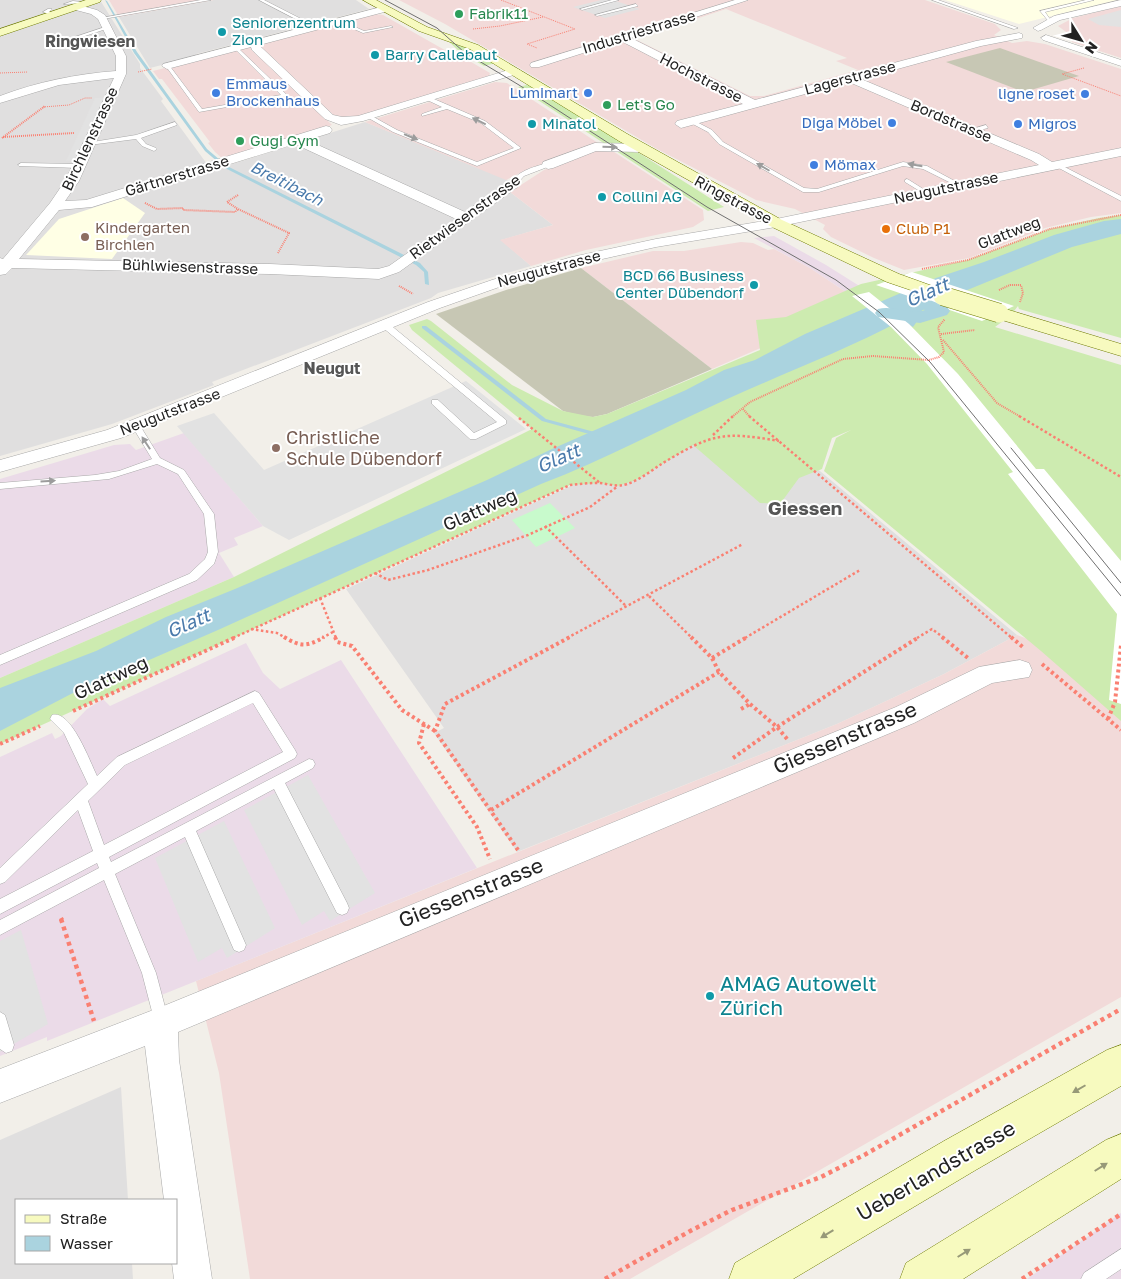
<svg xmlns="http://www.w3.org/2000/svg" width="1121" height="1279" font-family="'Golos Text',sans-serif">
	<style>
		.residential { fill: #e0dfdf }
		.commercial { fill: #f2dad9; fill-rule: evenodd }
		.industrial { fill: #ebdbe8 }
		.education { fill: #ffffe5 }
		.construction { fill: #c7c7b4 }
		.grass { fill: #cdebb0 }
		.park { fill: #c8facc }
		.parking { fill: #e2e2e2 }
		.water { fill: #aad3df }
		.pier { fill: #fff }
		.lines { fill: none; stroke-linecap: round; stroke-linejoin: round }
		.stream { fill: #aad3df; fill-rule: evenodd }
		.canal { fill: #aad3df; fill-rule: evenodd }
		.lane-casing { stroke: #a9a9a9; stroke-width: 1 }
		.street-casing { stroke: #a9a9a9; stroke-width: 1 }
		.secondary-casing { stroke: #707d05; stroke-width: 1 }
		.path-far4 { stroke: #fa8072; stroke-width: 1; stroke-dasharray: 1 1; stroke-linecap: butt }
		.path-far3 { stroke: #fa8072; stroke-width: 2; stroke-dasharray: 1 1; stroke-linecap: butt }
		.path-far2 { stroke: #fa8072; stroke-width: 2.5; stroke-dasharray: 2.5 2.5; stroke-linecap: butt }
		.path-far1 { stroke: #fa8072; stroke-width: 4; stroke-dasharray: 3 3; stroke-linecap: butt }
		.path { stroke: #fa8072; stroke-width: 4.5; stroke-dasharray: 4 4; stroke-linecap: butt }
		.lane { fill: #fff; fill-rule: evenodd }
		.street { fill: #fff; fill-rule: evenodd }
		.secondary { fill: #f7fabf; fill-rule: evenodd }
		.tram { stroke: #707070; stroke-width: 1 }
		.secondary-bridge-casing { stroke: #707d05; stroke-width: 20; stroke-linecap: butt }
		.secondary-bridge { stroke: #f7fabf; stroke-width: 19 }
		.oneway { fill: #9c9c9c }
		.oneway2 { fill: #979978 }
		.leisure-dot { fill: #2e9e5b; stroke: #fff; stroke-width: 2 }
		.culture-dot { fill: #0f9aa8; stroke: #fff; stroke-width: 2 }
		.shop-dot { fill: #3f7fe0; stroke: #fff; stroke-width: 2 }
		.food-dot { fill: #e8710a; stroke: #fff; stroke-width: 2 }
		.education-dot { fill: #8d6e63; stroke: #fff; stroke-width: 2 }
		.labels { text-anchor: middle; stroke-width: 4; stroke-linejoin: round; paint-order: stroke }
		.far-leisure-label { font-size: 15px; fill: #27864d; stroke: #fff; text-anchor: start }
		.far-culture-label { font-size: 15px; fill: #0d838f; stroke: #fff; text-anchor: start }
		.far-street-label { font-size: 15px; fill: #222; stroke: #fff }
		.far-shop-label { font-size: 15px; fill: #366cbe; stroke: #fff; text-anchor: start }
		.far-education-label { font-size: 15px; fill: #785e54; stroke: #fff; text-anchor: start }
		.far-food-label { font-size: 15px; fill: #c56008; stroke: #fff; text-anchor: start }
		.far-neighbourhood-label { font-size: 16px; font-weight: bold; fill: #555; stroke: #fff }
		.far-water-label { font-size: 16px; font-style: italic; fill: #4a7aab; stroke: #fff }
		.education-label { font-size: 18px; fill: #785e54; stroke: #fff; text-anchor: start }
		.street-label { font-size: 18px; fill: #222; stroke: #fff }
		.water-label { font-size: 19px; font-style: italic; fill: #4a7aab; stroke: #fff }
		.neighbourhood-label { font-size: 19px; font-weight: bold; fill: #555; stroke: #fff }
		.near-street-label { font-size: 21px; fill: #222; stroke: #fff }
		.near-culture-label { font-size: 21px; fill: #0d838f; stroke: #fff; text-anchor: start }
	</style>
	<rect width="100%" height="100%" fill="#f2efe9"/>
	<g class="residential">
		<path d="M0 0H100L140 64V68L163 99 161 101 207 164 216 169 365 122 518 184 510 192 553 225 501 240 531 266 438 293 431 298 212 382 214 385 112 424 0 456Z"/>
		<path d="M214 0H356L369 9 196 54 197 56 150 68 119 17Z"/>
		<path d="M743 407 1017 635 944 674 837 724 517 852 434 733 444 728 346 589Z"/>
		<path d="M121 1087 128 1200H16V1263H132L133 1279H0V1140Z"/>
	</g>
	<g class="commercial">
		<path d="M109 0H214L119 17Z"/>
		<path d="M399 0H925L995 24 1001 30 994 35 1012 43 1027 41 1045 44 1121 69V213L1091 217 1045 228 969 258 904 270 874 258 831 237 823 229 825 225 795 209 756 200 657 149 445 24ZM726 9 847 58 836 61 858 70 764 96H750L635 39Z"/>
		<path d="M1121 6V58L1072 42 1069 34 1058 26 1073 18Z"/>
		<path d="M374 14 383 15 450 53 466 59 490 73 489 76 361 116 347 118 332 115 261 47 266 43Z"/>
		<path d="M251 46 332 125 223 159 215 152 208 143 210 142 162 79H159L153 71Z"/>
		<path d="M495 82 507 83 601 145 528 169 506 180 365 122Z"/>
		<path d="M597 150H611L703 210 704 220 693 227 586 250 531 266 500 240 553 225 510 192 544 170 570 159Z"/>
		<path d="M741 242 753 243 768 250 774 249 810 268 852 296 823 321 712 369 581 268 653 251H684Z"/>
		<path d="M1017 635 1121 673V997L630 1279H250L219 1073 196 981 837 724 944 674Z"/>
	</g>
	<g class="industrial">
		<path d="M774 236 826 265 869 292 852 296 810 268 754 238Z"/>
		<path d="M184 433 263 526 234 538 238 545 219 553 234 577 0 678V479L114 445 130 444 136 450Z"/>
		<path d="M246 643 263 673 280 689 341 660 477 868 47 1041V1037L0 1056V757L52 733 55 739 61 736 87 709 103 699 110 706Z"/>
		<path d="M1121 1213V1279H1027Z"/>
	</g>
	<g class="education">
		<path d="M945 0H1117L1019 24Z"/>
		<path d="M123 198 145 213 112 259 26 255 59 219Z"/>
	</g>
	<g class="construction">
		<path d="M1000 48 1079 76 1024 92 946 62Z"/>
		<path d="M581 268 712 369 607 414 593 417 579 416 563 411 436 314 506 290Z"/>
	</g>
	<g class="grass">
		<path d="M447 40 464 46 496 63 484 66 460 52Z"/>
		<path d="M531 84 624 144H605L518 87Z"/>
		<path d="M613 149 639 153 724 207 708 211Z"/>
		<path d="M1121 215V338L1019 309 1018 306 1010 316 995 327 1121 365V721L1041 651 824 471 836 438 851 430 832 438 822 469 799 478 780 504 760 503 693 445 636 480 618 486 600 483 570 485 0 744V678L234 577 532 429 412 330 409 325 427 319 431 321 512 385 563 411 593 417 607 414 760 350 756 320 786 317 861 284 968 260 1050 229 1099 218Z"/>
	</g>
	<path class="park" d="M550 503 575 528 536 547 512 520Z"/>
	<g class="parking">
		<path d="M601 0H613L640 9 605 18 573 7Z"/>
		<path d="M1121 10V27L1099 25 1088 19Z"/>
		<path d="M95 98H104L75 160 66 161Z"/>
		<path d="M466 381 526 429 289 540 263 526 177 426 214 413 264 470Z"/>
		<path d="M308 775 375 893 330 921 324 911 302 925 244 810Z"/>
		<path d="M224 821 275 928 227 958 222 948 198 962 155 858Z"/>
		<path d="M21 930 48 1024 0 1052V941Z"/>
	</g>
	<path class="water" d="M1121 219V234L1072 247 938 302C930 308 921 309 915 316L918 320 913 327 902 320C844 351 784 373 725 400 663 428 604 460 541 484L218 630 71 694 0 731V688L96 651 166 617 235 589 487 480 552 449 686 390 724 370 755 360 805 334 936 278 984 262 1054 235 1104 221Z"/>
	<g class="pier">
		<path d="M912 272 1014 306 982 321 876 285Z"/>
		<path d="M869 292 909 324 958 374 1036 469H1044L1121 561V704L1109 700 1117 614 1008 474 1013 472 927 364 891 327 852 296Z"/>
	</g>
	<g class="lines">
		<g class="stream">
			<path d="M105 0 107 1 137 52 207 149 227 166 420 263 428 272 429 285 425 284 424 272 416 265 225 168 205 151 134 53Z"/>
			<path d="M422 326H426L546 419 602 434 603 435 600 437 542 421 422 328Z"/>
		</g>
		<path class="canal" d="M915 294 947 307 950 311 947 315 920 323 878 317 875 313 878 309C893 305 910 315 925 310L909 303 906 299 909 295Z"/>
		<defs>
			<g id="lane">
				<path d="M201 0H211L103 19 101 18Z"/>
				<path d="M259 0H264L317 27 313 28Z"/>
				<path d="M612 0H619L582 10 580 9Z"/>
				<path d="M932 0H938L1018 28 1014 29Z"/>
				<path d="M1086 0H1094L1045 12 1052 22 1050 23 1040 11Z"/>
				<path d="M73 1 89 3 64 4Z"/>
				<path d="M636 4 638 6 597 16 595 15Z"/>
				<path d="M48 9H52L49 12 55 14V16L43 12Z"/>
				<path d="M340 20 364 31 391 26 393 27 363 33 338 22Z"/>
				<path d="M105 27 109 28 76 39 72 38Z"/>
				<path d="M237 47 288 96 199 112 165 65H169L202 109 281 95 235 49Z"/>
				<path d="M427 96 485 121 521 148 477 166 393 132 365 116 370 115 397 130 477 162 514 148 481 123 447 109 422 116V114L442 107 425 99Z"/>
				<path d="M691 119 712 130 723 142 804 188 817 189 903 162 927 166 962 185 957 186 923 169 903 166 819 192H803L719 144 708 132 689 122Z"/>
				<path d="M175 122 177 125 141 138 146 144 156 148 157 149 154 151 142 146 136 139 89 145 86 143 136 135Z"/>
				<path d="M986 125 988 128 972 132 969 130Z"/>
				<path d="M21 163 79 164 82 166 79 168 19 166 18 165Z"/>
				<path d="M548 163 550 164V166L524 176 514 187 509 186C516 171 533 167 548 163Z"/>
				<path d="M1057 163 1121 196V201L1055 166V164Z"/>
				<path d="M907 179 909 180 928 192 923 193 905 182V180Z"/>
				<path d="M382 323H388L506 420V424L476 439H470L432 404V400H438L474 433 497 422 382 327Z"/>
				<path d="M136 423 139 424 160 458 184 470 214 514 218 552 214 564 197 580 0 665V655L189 574 205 559 208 552 204 514 178 474 157 464 109 479 0 489V483L95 475 119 471 152 459 132 426Z"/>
				<path d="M255 691 259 693 295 750 297 754 295 758 109 857 111 862 309 759 313 760 315 764 313 768 285 783 347 903 349 908 347 913 342 915 337 913 274 789 196 831 246 945 244 950 239 952 234 950 185 837 115 874 156 973 169 1022 166 1027 161 1030 156 1027 142 973 104 880 0 935V920L99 868 97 863 0 914V899L93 851 78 810 5 882 0 884V868L88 784 64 733 50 719 52 715C71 709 90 762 97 776L117 757ZM253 703 283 752 104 845 88 801 125 765Z"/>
				<path d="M0 1012 5 1015 14 1045 12 1051 6 1053 0 1049Z"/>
				<path d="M1121 1249V1269L1106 1279H1081L1084 1273Z"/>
			</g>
			<g id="street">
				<path d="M735 0H748L631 38 755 100 976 41 1019 33 1022 34V38L981 46 861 79 1039 154 1052 162 1121 148V156L776 227 656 247 580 264 502 286 440 308 121 438 0 472V460L107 430 428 302 492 280 572 257 656 239 776 219 1039 165 1031 160 849 82 681 128 675 124 677 121 743 104 621 41 539 67H531L530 65 531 63Z"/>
				<path d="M1121 0V6L1060 20 1041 30 1038 31 1033 28 1054 16Z"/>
				<path d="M75 4 97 10 105 15 126 56V74L79 181 65 201 86 200 326 126 330 127 332 130 330 133 307 140 465 212 507 183 512 182 519 186 399 272 379 279 270 274 12 268 6 274 0 275V258L3 259 50 203 65 181 114 78 59 85 0 103V96C37 82 76 74 116 71V56L98 19 91 14 72 9 70 7ZM295 144 456 219 389 266 378 269 270 264 19 259 59 210 92 207Z"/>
				<path d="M385 6 388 7V11L263 44 261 47 333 115 342 117 358 116 512 69 516 68 521 71 520 73 363 121 341 125 325 119 252 50 251 47 167 69 162 66 163 64Z"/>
				<path d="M1046 35 1121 60V66L1043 40 1041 38Z"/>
				<path d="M595 143 640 144 646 148 640 152 596 151 553 168 548 169 542 165 543 162Z"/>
				<path d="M1020 660 1029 663 1032 670 1029 677 992 683 914 723 178 1032 179 1060 212 1279H174L172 1263H176V1200H164L145 1046 0 1103V1069L161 1007 896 707 979 667Z"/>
			</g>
			<g id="secondary">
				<path d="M86 0H101L100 2 0 36V29Z"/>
				<path d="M363 0H376L427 27 478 45 629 135 782 220 899 274 949 292 952 296 949 300 943 301 887 282 770 226 619 141 470 49 419 31Z"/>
				<path d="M999 307 1121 344V356L992 317 990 313 992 309Z"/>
				<path d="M1121 1045V1086L974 1171 793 1279H729L735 1263 944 1141 1107 1050Z"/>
				<path d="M1121 1134V1179L963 1279H900L906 1263 1106 1140Z"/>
			</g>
		</defs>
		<use href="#lane" class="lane-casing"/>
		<use href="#street" class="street-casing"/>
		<use href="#secondary" class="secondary-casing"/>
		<g class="path-far4">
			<path d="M501 0 575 29 527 44 537 48"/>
			<path d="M473 29 500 26 543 17"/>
			<path d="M1084 68 1062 74 1121 96"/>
			<path d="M138 72 152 69"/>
			<path d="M0 73 28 72"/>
			<path d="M43 107 69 105 85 98H92"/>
		</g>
		<g class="path-far3">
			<path d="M3 137 74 133"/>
			<path d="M2 138 45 106"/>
			<path d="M238 195 227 202 238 209"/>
			<path d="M145 203 157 209 183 208V210L235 212 238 209 289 233 278 253"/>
			<path d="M922 269 968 260 1050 229 1121 215"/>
			<path d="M399 286 413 294"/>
			<path d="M999 290 1010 285H1021L1023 293 1020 302"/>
			<path d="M941 334 975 330"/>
			<path d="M943 340 997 403 1021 417"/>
			<path d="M743 409 750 417"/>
			<path d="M732 417 750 402 843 359 873 356 929 360 939 357 944 352 938 327 945 319"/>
		</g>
		<g class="path-far2">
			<path d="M749 416 1012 638"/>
			<path d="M1019 416 1121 477"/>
			<path d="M519 418 600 483"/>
			<path d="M713 435 733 416"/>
			<path d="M545 526 626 606"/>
			<path d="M375 573 388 580 428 570 528 535 590 507 618 486"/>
			<path d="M649 596 692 638"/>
			<path d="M320 598 336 638"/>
			<path d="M251 629 277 633 286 638"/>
			<path d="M233 638 570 485C579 484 588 483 597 483 608 483 616 488 627 484 640 480 652 470 663 463 711 434 723 431 779 441"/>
			<path d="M322 638 333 632"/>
			<path d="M567 638 743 544"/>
			<path d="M745 638 860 570"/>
			<path d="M917 638 932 629 944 638"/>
		</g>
		<g class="path-far1">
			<path d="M284 637C301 647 307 647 324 637"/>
			<path d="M335 637 337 642 352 646 402 710 435 731"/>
			<path d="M691 637 712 658 719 672 750 704 777 727 788 740"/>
			<path d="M942 637 968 658"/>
			<path d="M1011 637 1024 648"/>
			<path d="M712 658 747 637"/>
			<path d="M1042 664 1121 730"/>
			<path d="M741 709 750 704"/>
			<path d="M73 711 236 637"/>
			<path d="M1108 719 1115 702 1121 645"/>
			<path d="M424 724 419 743 477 827 490 859"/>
			<path d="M0 744 40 726"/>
			<path d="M733 758 777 727 919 637"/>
			<path d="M491 810 719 672"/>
			<path d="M518 850 435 731 445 704 570 637"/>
			<path d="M61 918 62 920"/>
		</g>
		<g class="path">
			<path d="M61 919 94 1021"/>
			<path d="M605 1279 692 1230 732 1210 821 1177 866 1154 1121 1009"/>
			<path d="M1022 1279 1121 1214"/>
		</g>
		<use href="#lane" class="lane"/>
		<use href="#street" class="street"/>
		<use href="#secondary" class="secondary"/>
		<g class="tram">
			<path d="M385 0 437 28 464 52 519 85 707 207 836 280 879 312 930 362 1121 596"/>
			<path d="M1011 448 1121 583"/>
		</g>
		<defs>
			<path id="secondary-bridge" d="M943 296 999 313"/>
		</defs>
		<use href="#secondary-bridge" class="secondary-bridge-casing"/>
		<use href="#secondary-bridge" class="secondary-bridge"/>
	</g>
	<defs><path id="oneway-solid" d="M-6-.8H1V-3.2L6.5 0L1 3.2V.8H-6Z" transform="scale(1.25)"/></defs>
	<g class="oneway">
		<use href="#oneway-solid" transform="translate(479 121) rotate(-154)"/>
		<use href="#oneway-solid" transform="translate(411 137) rotate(22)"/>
		<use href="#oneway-solid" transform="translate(610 147) rotate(1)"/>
		<use href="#oneway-solid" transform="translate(915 165) rotate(-170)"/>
		<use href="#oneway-solid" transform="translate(763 167) rotate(-150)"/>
		<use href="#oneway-solid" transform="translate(146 443) rotate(-123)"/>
		<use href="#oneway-solid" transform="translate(48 481) rotate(-3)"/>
	</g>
	<g class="oneway2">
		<use href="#oneway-solid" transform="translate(1079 1089) rotate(150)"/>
		<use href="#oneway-solid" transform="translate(1101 1167) rotate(-32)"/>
		<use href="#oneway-solid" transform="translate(827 1234) rotate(149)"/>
		<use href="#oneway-solid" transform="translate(964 1253) rotate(-32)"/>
	</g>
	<g class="leisure-dot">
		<circle cx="459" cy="14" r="5"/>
		<circle cx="607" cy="105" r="5"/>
		<circle cx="240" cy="141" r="5"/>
	</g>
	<g class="culture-dot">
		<circle cx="222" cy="32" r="5"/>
		<circle cx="375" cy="55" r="5"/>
		<circle cx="532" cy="124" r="5"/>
		<circle cx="602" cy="197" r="5"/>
		<circle cx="754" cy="285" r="5"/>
		<circle cx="710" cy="996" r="5"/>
	</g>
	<g class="shop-dot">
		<circle cx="216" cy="93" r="5"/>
		<circle cx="588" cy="93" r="5"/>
		<circle cx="1085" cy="94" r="5"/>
		<circle cx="892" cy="123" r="5"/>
		<circle cx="1018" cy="124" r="5"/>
		<circle cx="814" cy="165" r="5"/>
	</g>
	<circle class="food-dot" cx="886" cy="229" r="5"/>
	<g class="education-dot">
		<circle cx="85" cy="237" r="5"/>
		<circle cx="276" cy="448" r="5"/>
	</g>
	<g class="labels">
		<g class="far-leisure-label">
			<text x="469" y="19">Fabrik11</text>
			<text x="617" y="110">Let's Go</text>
			<text x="250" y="146">Gugi Gym</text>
		</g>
		<g class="far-culture-label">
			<text x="232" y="28">Seniorenzentrum<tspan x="232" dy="17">Zion</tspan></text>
			<text x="385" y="60">Barry Callebaut</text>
			<text x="542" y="129">Minatol</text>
			<text x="612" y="202">Collini AG</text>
			<text x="744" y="281" text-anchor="end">BCD 66 Business<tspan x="744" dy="17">Center Dübendorf</tspan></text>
		</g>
		<g class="far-street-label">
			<text transform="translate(639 32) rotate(-17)" y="5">Industriestrasse</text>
			<text transform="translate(701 78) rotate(27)" y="5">Hochstrasse</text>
			<text transform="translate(850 78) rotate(-15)" y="5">Lagerstrasse</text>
			<text transform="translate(951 121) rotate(23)" y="5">Bordstrasse</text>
			<text transform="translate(90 139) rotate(-65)" y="5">Birchlenstrasse</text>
			<text transform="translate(177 176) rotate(-17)" y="5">Gärtnerstrasse</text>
			<text transform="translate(946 188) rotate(-12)" y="5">Neugutstrasse</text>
			<text transform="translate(733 200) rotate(28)" y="5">Ringstrasse</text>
			<text transform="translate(465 217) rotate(-36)" y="5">Rietwiesenstrasse</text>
			<text transform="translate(1009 233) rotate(-21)" y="5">Glattweg</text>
			<text transform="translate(190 267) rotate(2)" y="5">Bühlwiesenstrasse</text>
			<text transform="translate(549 269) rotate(-15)" y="5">Neugutstrasse</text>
			<text transform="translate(170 412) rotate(-21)" y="5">Neugutstrasse</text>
		</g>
		<g class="far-shop-label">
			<text x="226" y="89">Emmaus<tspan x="226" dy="17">Brockenhaus</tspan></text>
			<text x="578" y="98" text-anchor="end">Lumimart</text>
			<text x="1075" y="99" text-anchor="end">ligne roset</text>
			<text x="882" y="128" text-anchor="end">Diga Möbel</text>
			<text x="1028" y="129">Migros</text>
			<text x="824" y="170">Mömax</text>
		</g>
		<g class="far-education-label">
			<text x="95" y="233">Kindergarten<tspan x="95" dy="17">Birchlen</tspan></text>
		</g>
		<g class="far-food-label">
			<text x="896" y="234">Club P1</text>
		</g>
		<g class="far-neighbourhood-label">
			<text x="90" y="47">Ringwiesen</text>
			<text x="332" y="374">Neugut</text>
		</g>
		<g class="far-water-label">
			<text transform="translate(287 183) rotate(27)" y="6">Breitibach</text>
		</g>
		<g class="education-label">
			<text x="286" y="444">Christliche<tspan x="286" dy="21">Schule Dübendorf</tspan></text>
		</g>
		<g class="street-label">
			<text transform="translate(480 510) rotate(-24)" y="6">Glattweg</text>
			<text transform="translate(111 678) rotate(-25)" y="6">Glattweg</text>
		</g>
		<g class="water-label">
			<text transform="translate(927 292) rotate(-24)" y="7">Glatt</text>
			<text transform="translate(558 458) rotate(-24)" y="7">Glatt</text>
			<text transform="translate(188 623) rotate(-24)" y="7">Glatt</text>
		</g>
		<g class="neighbourhood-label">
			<text x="805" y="515">Giessen</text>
		</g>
		<g class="near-street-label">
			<text transform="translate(845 738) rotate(-23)" y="7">Giessenstrasse</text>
			<text transform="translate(471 893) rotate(-22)" y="7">Giessenstrasse</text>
			<text transform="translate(936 1171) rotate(-30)" y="7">Ueberlandstrasse</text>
		</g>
		<g class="near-culture-label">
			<text x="720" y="991">AMAG Autowelt<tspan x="720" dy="24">Zürich</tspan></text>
		</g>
	</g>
	<rect x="15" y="1199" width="162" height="65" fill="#ffffff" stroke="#a7a7a7"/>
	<rect x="25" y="1215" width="25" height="8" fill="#f7fabf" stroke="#a7a7a7"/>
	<text x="60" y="1224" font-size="15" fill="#222222">Straße</text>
	<rect x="25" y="1236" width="25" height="15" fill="#aad3df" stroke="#a7a7a7"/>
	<text x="60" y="1249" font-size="15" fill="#222222">Wasser</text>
	<g transform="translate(1081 40) rotate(127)" stroke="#ffffff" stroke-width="4" paint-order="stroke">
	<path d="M0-4L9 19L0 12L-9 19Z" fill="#222222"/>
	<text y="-8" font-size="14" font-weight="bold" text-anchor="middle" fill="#222222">N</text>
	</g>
</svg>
